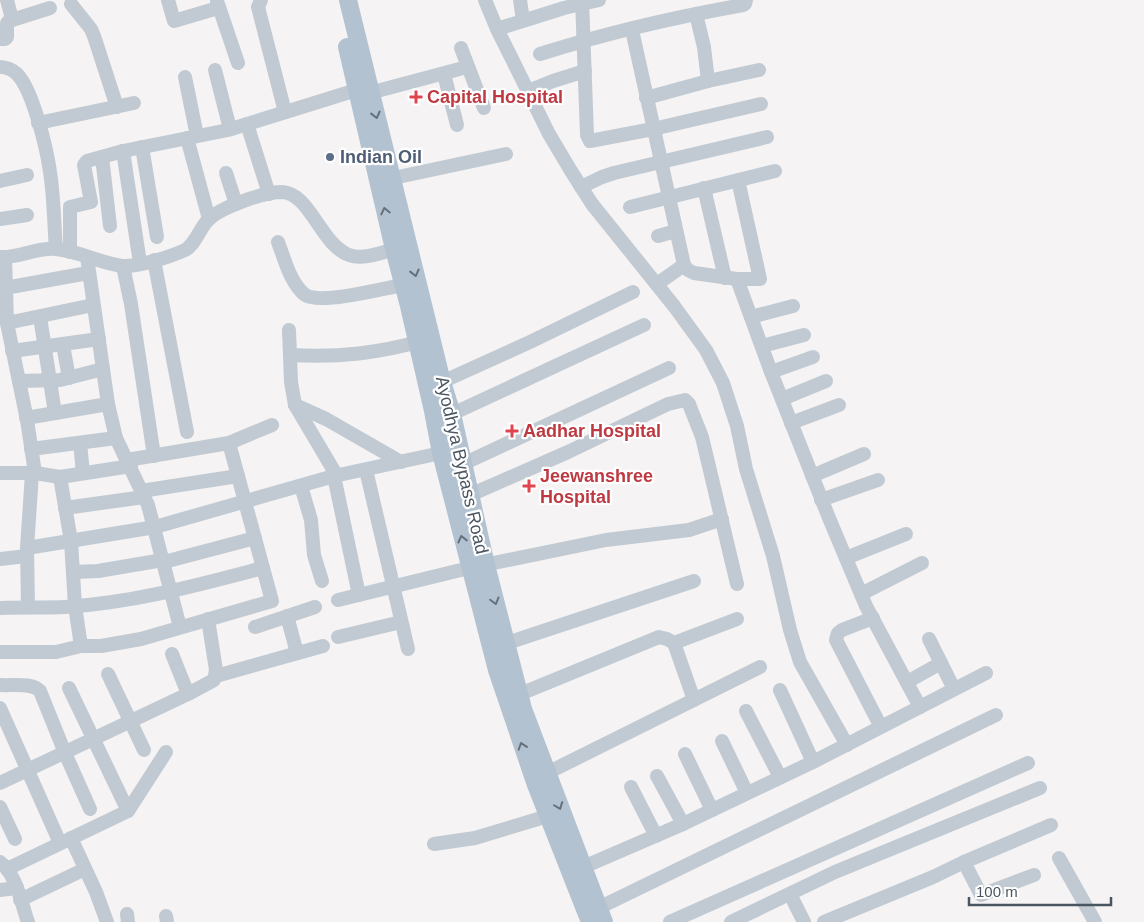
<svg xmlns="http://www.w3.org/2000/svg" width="1144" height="922" font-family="Helvetica,sans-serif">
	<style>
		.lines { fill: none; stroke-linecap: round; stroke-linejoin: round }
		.minor { stroke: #c1cad2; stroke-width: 14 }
		.major { stroke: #b3c2d1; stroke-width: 18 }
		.oneway { stroke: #64717d }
		.health-dot { fill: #e0444e; stroke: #fff; stroke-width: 2 }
		.service-dot { fill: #5c6f8a; stroke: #fff; stroke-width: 2 }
		.labels { text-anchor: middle; stroke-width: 4.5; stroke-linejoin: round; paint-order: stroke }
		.health-label { font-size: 18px; font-weight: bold; fill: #be3a42; stroke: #fff; text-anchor: start }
		.service-label { font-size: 18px; font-weight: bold; fill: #4e5e75; stroke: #fff; text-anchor: start }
		.street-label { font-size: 18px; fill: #4a5661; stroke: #fff }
	</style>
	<rect width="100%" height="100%" fill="#f5f3f3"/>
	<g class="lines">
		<g class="minor">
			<path d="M7 0 12 19"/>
			<path d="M168 0 174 21 218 8"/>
			<path d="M261 0 258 7 285 112"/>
			<path d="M485 0 497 29 511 57 549 134 571 171 592 204 674 306 706 350 723 383 737 426 746 469 773 556 790 630 800 662 847 745"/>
			<path d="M520 0 523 20"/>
			<path d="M582 0 587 135 590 141 653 129 761 104"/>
			<path d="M217 1 238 63"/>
			<path d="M71 4 91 29 94 36 117 107"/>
			<path d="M696 14 704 47 708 81"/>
			<path d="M497 29 564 8 599 0"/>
			<path d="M632 30 684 265 688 270 694 273 737 279H760L738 180"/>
			<path d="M0 39H5L7 37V23L9 21 50 8"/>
			<path d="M461 48 484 108"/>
			<path d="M540 54C606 33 675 17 743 5L745 4 746 0"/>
			<path d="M0 67C6 67 13 70 17 74 33 90 47 150 50 172 54 197 54 224 56 249"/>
			<path d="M215 70 230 129"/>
			<path d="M444 74 457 125"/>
			<path d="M185 77 197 136"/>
			<path d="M528 91 553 81 585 71"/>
			<path d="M362 95 467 67"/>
			<path d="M646 98 708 81 759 70"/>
			<path d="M38 123 134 103"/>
			<path d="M247 124 269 194"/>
			<path d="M187 138 209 219"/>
			<path d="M142 147 157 237"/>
			<path d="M123 151 140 263"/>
			<path d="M102 157 110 226"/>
			<path d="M226 173 236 204"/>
			<path d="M384 180 506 154"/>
			<path d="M0 181 27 175"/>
			<path d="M581 187 602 177 614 173 767 137"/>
			<path d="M704 188 725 278"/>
			<path d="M630 207 775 171"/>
			<path d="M0 219 27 215"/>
			<path d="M658 236 676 231"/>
			<path d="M278 242C284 258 289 278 301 291 303 294 308 297 311 297 331 302 381 289 403 285"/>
			<path d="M70 252V207L91 202 84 165 87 161 123 151 228 130 366 87"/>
			<path d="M0 257C19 258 37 247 56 249 79 251 100 263 122 266 138 267 170 257 185 250 195 245 200 228 208 220 221 207 264 192 282 192 310 193 321 245 349 255 362 260 381 253 394 249"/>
			<path d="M87 257 108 404 116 438 148 505 180 627"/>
			<path d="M5 258 7 323 27 420 35 473"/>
			<path d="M154 260 187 432"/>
			<path d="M123 266 131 304 154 456"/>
			<path d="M737 279 771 372 829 518 866 606 920 707"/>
			<path d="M657 284 684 265"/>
			<path d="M5 288 88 273"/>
			<path d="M40 317 55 413"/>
			<path d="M751 317 793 306"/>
			<path d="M7 323 93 305"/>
			<path d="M289 330 291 382 295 405 337 476"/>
			<path d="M63 345 69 378"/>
			<path d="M762 346 804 335"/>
			<path d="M12 351 99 339"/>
			<path d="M290 355C340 358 378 353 426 340"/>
			<path d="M771 372 813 357"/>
			<path d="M19 381 60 380 103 369"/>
			<path d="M433 386 530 342 633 292"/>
			<path d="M782 399 826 381"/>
			<path d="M295 405 326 419 401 462"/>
			<path d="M452 414 644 325"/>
			<path d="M26 418 108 404"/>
			<path d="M791 423 839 405"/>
			<path d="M80 443 83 473"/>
			<path d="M31 449 116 438"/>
			<path d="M127 460 229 443 272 425"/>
			<path d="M463 464 669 368"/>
			<path d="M366 470 408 649"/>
			<path d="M0 473H35L60 477 131 466"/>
			<path d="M334 476 359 595"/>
			<path d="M812 476 864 454"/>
			<path d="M60 477 71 541 75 606 81 646"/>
			<path d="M301 486 311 520 314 555 322 581"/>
			<path d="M141 491 238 476"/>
			<path d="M470 495 568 452 668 404 685 400 689 404 702 437 737 584"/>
			<path d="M821 500 878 480"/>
			<path d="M65 508 144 497"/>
			<path d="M27 548 155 527 334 476 441 453 459 446"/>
			<path d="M846 558 906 534"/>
			<path d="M0 559 27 556"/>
			<path d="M164 562 255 538"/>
			<path d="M74 572 98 571 163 560"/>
			<path d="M861 594 922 563"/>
			<path d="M338 600 469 568 606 540 689 530 722 519"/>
			<path d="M28 607 27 548 32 473"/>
			<path d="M0 608C22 607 43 608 65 607 133 603 198 585 263 568"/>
			<path d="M287 616 297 653"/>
			<path d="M873 618 842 630 838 633 836 640 881 727"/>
			<path d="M255 627 315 607"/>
			<path d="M338 637 401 622"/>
			<path d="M929 639 954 689"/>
			<path d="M507 643 694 581"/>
			<path d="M674 643 737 619"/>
			<path d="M0 652H56L81 646H101L141 639 272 601 229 443"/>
			<path d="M172 654 188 694"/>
			<path d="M108 674 144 750"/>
			<path d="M216 676 323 646"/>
			<path d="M907 682 941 663"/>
			<path d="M0 685C11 686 32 682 40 691L65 753 90 809"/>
			<path d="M69 688 128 811"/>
			<path d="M780 690 813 762"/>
			<path d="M520 694 659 637 667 639 674 643 694 700"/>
			<path d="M0 708 60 843"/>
			<path d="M746 711 780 777"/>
			<path d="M722 741 747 793"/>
			<path d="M685 754 712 810"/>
			<path d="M547 773 760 667"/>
			<path d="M657 776 683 824"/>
			<path d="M0 783 188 694 214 680 216 670 208 619"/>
			<path d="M631 787 656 836"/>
			<path d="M0 807 15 839"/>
			<path d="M71 838 96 892 107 922"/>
			<path d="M434 844 475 838 548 816"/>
			<path d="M1059 858 1095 922"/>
			<path d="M0 862C17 875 21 903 28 922"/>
			<path d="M964 862 981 895 1034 875"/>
			<path d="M7 869 128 811 166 752"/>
			<path d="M574 871 683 824 813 762 986 673"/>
			<path d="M0 890 17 888"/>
			<path d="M790 894 804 922"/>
			<path d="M20 900 85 869"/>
			<path d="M590 912 996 715"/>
			<path d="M127 914 128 922"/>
			<path d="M166 916 167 922"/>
			<path d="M670 922 1028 763"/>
			<path d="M731 922 835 872 1040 788"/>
			<path d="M824 922 933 877 964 862 1051 825"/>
		</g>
		<g class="major">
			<path d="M348 0 442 382 452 414 486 565 523 709 604 922"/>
			<path d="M347 47 394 249 409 306 433 411 441 453 497 670 536 785 590 922"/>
		</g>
	</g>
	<defs><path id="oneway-chevron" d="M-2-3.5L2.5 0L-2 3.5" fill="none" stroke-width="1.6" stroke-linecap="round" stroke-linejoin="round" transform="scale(1.25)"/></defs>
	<g class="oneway">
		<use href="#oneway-chevron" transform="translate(376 115) rotate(76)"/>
		<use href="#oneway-chevron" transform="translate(385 211) rotate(-103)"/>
		<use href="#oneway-chevron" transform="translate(415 273) rotate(76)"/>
		<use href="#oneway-chevron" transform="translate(462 539) rotate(-104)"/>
		<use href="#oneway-chevron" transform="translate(495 601) rotate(75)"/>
		<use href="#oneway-chevron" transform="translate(522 746) rotate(-109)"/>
		<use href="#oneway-chevron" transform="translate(559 806) rotate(69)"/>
	</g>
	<g class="health-dot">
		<path d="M413.5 89.5h5v5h5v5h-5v5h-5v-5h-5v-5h5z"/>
		<path d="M509.5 423.5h5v5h5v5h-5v5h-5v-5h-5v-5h5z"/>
		<path d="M526.5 478.5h5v5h5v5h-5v5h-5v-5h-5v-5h5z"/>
	</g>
	<circle class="service-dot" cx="330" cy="157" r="5"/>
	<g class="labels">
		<g class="health-label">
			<text x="427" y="103">Capital Hospital</text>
			<text x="523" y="437">Aadhar Hospital</text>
			<text x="540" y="482">Jeewanshree<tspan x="540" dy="21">Hospital</tspan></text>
		</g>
		<g class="service-label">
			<text x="340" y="163">Indian Oil</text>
		</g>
		<g class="street-label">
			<text transform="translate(462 465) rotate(77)" y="6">Ayodhya Bypass Road</text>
		</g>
	</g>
	<path d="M969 897v8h142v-8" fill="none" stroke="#4a5661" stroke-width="2.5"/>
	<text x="976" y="897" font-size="15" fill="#4a5661" stroke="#ffffff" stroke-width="4" paint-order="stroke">100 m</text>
</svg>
